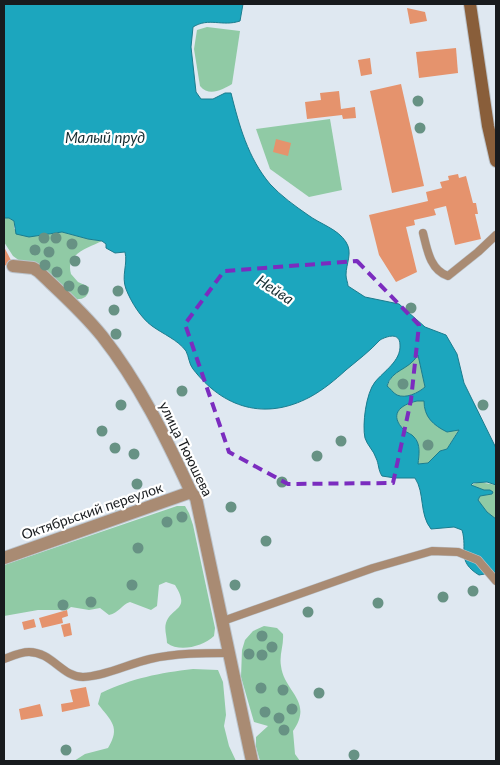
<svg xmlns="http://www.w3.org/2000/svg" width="500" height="765" font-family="Lato,sans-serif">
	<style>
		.green { fill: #90caa5 }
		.water { fill: #1ca6be; stroke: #1b7c8e; fill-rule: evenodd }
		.building { fill: #e5936d }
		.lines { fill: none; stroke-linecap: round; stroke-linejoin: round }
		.lane-casing { stroke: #bbc3cb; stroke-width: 9 }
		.street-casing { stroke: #bbc3cb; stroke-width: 14 }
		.secondary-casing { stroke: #bbc3cb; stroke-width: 14 }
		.lane { stroke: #a98b73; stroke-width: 8 }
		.street { stroke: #a98b73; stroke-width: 12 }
		.secondary { stroke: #895e3a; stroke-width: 12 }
		.tree { fill: #679284 }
		.marked { fill: none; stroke: #7b2cbf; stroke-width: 4; stroke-dasharray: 10 6; stroke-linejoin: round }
		.labels { text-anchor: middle; stroke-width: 4.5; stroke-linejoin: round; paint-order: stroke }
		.street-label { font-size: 14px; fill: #181b1e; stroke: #fff }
		.water-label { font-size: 15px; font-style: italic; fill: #182e32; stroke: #fff }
	</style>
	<rect width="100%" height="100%" fill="#dfe8f1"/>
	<g class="green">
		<path d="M207 27 240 31 232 84C222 90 209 97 200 86L194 49 197 30Z"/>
		<path d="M330 119 342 190 309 197 270 169 256 129Z"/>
		<path d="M4 218H9L14 221V229L38 236 62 232 88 239 102 241C88 248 65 254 71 274L78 282 89 287C89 298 82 300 73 299L13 256 4 242Z"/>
		<path d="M418 354 425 387C418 393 406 399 397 395 393 393 389 388 387 386L393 375Z"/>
		<path d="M417 401H424C424 417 433 425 447 432L459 429 447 449 440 451 428 463 418 464C419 455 421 444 414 437 412 434 407 433 404 430 389 415 399 405 417 401Z"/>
		<path d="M479 482 496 485V519L487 512 478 500 480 496 492 494 471 485Z"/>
		<path d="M177 506H185L189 513 193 525 215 628 214 636C203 646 180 653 167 643 167 637 164 629 166 623 172 606 191 611 175 585L166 582 159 585 157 606 151 610 130 602C121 605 119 613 109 615L100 608 89 610 71 607 67 610H38L4 616V565Z"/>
		<path d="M264 626 277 628 283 634C284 645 279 655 281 666 284 692 314 701 293 731L295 754 300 761H260L256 747V737L268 726 254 722 241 677 242 650 245 640 253 631Z"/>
		<path d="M193 669 218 670 223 682 226 715 224 726 229 746 236 761H74L85 754 108 748C121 727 111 721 98 704L101 693C133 678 159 673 193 669Z"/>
	</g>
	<path class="water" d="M4 4H243L240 21C222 27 209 17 193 27L191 47 196 92 201 99H213L225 93H231C239 125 248 158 270 184 281 196 295 206 308 215 320 224 338 229 346 242 353 253 346 263 346 275 346 279 348 283 348 286L365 297 399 304 425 327 446 335 457 354 464 383 496 448V485L487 482 473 483 471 485 484 490H490L493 492 492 494 480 496 478 500 487 512 496 519V572L479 575C456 561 468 550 462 530L454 527 431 529C419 514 425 493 415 478H395L382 476C378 470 379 464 376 458 374 451 367 445 365 438 362 425 366 393 375 382 384 371 401 361 400 345 400 332 387 336 380 340 370 351 358 360 346 370 335 380 323 390 310 397 265 421 223 408 193 369 189 364 189 357 186 351 178 340 163 334 152 326 141 318 131 302 126 289 121 276 128 264 125 252L115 253 106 248V244L102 241 88 239 62 232 29 237 16 234 14 221 9 218H4ZM418 355 425 387C418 393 406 399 397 395 393 393 390 388 387 386 392 369 408 371 418 355ZM417 401H424C424 417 433 425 447 432L459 430 447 449 440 451 428 463 418 464C419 455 421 444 414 437 412 434 407 433 404 430 389 415 399 405 417 401Z"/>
	<g class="building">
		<path d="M407 8 425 12 427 21 410 24Z"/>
		<path d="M456 48 458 73 419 78 416 52Z"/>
		<path d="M370 58 372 74 361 76 358 60Z"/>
		<path d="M401 84 424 186 392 193 370 91Z"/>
		<path d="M339 91 341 109 355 107 356 118 343 119 342 115 307 119 305 102 321 100 320 93Z"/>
		<path d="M276 139 291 143 288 156 273 152Z"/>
		<path d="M458 174 459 178 466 176 473 203H476L478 214H475L481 239 455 245 446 206 434 209 436 215 414 220 415 225 406 227 417 272 396 282 379 255 369 215 428 201 426 192 442 188 440 182 449 180 448 176Z"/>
		<path d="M4 247 12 262 4 266Z"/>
		<path d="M67 610 68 616 62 618 63 623 42 628 39 618Z"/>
		<path d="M34 619 36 627 24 630 22 622Z"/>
		<path d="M70 623 72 635 64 637 61 625Z"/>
		<path d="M86 687 90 706 62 712 61 704 73 702 70 690Z"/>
		<path d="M40 704 43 716 21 720 19 709Z"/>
	</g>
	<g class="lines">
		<defs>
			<g id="lane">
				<path d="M423 233C427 249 430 270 448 276L478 252 496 235"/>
				<path d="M223 621 373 568 432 551 458 552 478 560 496 581"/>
				<path d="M4 659C12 656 21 652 29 652 52 652 62 677 83 677 106 676 128 664 150 659 176 653 203 653 229 653"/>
			</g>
			<g id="street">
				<path d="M13 266 33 268 38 271C60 292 83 312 102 336 139 383 166 438 191 492L196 498 252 761"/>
				<path d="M4 558 191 492"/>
			</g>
			<path id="secondary" d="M470 4 488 126 496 161"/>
		</defs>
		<use href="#lane" class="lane-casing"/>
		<use href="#street" class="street-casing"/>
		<use href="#secondary" class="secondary-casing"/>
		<use href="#lane" class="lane"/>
		<use href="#street" class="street"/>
		<use href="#secondary" class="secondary"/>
	</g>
	<g class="tree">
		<circle cx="418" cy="101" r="5.5"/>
		<circle cx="420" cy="128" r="5.5"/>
		<circle cx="44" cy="238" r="5.5"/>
		<circle cx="56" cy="238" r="5.5"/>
		<circle cx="72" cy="244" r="5.5"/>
		<circle cx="35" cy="250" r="5.5"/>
		<circle cx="49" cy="252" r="5.5"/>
		<circle cx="75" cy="261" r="5.5"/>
		<circle cx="45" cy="265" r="5.5"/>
		<circle cx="57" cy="272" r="5.5"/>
		<circle cx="69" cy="286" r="5.5"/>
		<circle cx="83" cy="290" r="5.5"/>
		<circle cx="118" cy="291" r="5.5"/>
		<circle cx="411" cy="308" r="5.5"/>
		<circle cx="114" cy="310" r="5.5"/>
		<circle cx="116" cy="334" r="5.5"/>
		<circle cx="403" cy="384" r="5.5"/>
		<circle cx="182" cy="391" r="5.5"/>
		<circle cx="121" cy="405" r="5.5"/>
		<circle cx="483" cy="405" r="5.5"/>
		<circle cx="102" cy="431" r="5.5"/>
		<circle cx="341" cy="441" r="5.5"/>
		<circle cx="428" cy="445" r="5.5"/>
		<circle cx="115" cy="448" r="5.5"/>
		<circle cx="134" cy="454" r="5.5"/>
		<circle cx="317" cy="456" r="5.5"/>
		<circle cx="282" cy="482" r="5.5"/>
		<circle cx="137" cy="484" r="5.5"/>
		<circle cx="114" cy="505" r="5.5"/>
		<circle cx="231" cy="507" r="5.5"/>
		<circle cx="182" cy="517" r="5.5"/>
		<circle cx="167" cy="522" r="5.5"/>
		<circle cx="266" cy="541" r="5.5"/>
		<circle cx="138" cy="548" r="5.5"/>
		<circle cx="132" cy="585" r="5.5"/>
		<circle cx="235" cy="585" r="5.5"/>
		<circle cx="473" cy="591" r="5.5"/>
		<circle cx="443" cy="597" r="5.5"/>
		<circle cx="91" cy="602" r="5.5"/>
		<circle cx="378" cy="603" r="5.5"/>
		<circle cx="63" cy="605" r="5.5"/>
		<circle cx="308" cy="612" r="5.5"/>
		<circle cx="262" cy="636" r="5.5"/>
		<circle cx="272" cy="647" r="5.5"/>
		<circle cx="249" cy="654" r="5.5"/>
		<circle cx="262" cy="655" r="5.5"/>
		<circle cx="261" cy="688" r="5.5"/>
		<circle cx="283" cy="690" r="5.5"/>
		<circle cx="319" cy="693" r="5.5"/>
		<circle cx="292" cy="709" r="5.5"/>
		<circle cx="265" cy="712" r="5.5"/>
		<circle cx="279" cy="718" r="5.5"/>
		<circle cx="284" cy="730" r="5.5"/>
		<circle cx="66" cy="750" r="5.5"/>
		<circle cx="354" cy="755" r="5.5"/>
	</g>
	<path class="marked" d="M357 261 419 325 411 400 393 483 288 484 229 452 185 324 224 271Z"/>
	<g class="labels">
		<g class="street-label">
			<text transform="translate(186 449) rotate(64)" y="5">улица Тююшева</text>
			<text transform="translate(92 511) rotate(-19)" y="5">Октябрьский переулок</text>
		</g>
		<g class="water-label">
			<text x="105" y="143">Малый пруд</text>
			<text transform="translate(275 290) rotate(33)" y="5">Нейва</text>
		</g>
	</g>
	<rect width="500" height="765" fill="none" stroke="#181b1e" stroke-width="10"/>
</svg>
